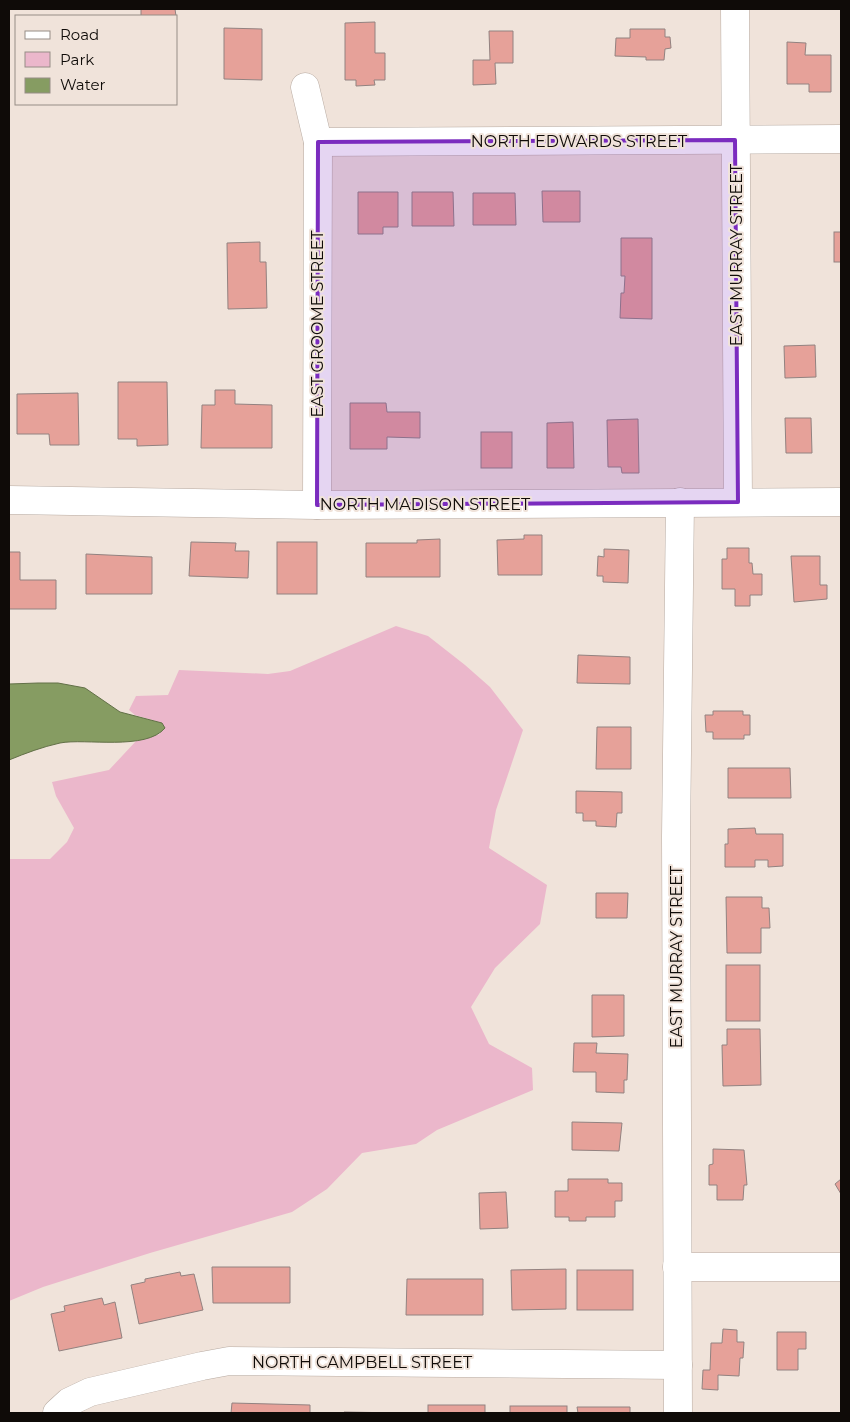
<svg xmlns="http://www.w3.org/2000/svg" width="850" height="1422" font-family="Montserrat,sans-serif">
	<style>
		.green { fill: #ebb7cb }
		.water { fill: #869c62; stroke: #627047 }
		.building { fill: #e6a199; stroke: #928280 }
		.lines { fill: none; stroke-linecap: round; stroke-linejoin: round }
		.minor-casing { stroke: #b7aaa1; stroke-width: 29 }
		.minor { stroke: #fff; stroke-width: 28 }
		.marked { fill: #7b2cbf; fill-opacity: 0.2; stroke: #7b2cbf; stroke-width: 4; stroke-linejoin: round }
		.labels { text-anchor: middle; stroke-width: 4; stroke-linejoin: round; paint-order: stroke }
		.street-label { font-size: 16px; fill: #0f0b08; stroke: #f0e3da }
	</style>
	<rect width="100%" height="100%" fill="#f0e3da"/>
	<path class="green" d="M396 626 428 636 465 665 490 687 523 730 496 810 489 848 547 885 540 924 495 968 471 1007 489 1044 532 1068 533 1090 437 1130 416 1144 362 1153 327 1189 292 1212 150 1253 43 1287 9 1301V859H50L67 842 74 828 56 796 52 782 109 770 137 740 160 734 162 723 135 715 129 710 136 696 168 695 179 670 268 674 290 671Z"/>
	<path class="water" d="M38 683H58L85 688 120 712 162 723 165 728C146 751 85 738 60 743 42 747 26 753 9 760V684Z"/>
	<g class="building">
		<path d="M141 9H175L176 16H141Z"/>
		<path d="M375 22V53H385V80H374L375 85 356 86V80H345V23Z"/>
		<path d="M224 28 262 29V80L224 79Z"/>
		<path d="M630 29H665V37H670L671 48 665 49 664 60H646V57L615 56 616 38H630Z"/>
		<path d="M489 31H513V63H495L496 84 473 85V60H490Z"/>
		<path d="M787 42 806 43 805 55H831V92H809V84H787Z"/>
		<path d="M542 191H580V222H543Z"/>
		<path d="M358 192H398V227H383V234H358Z"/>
		<path d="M412 192H453L454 226H412Z"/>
		<path d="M473 193H515L516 225H473Z"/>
		<rect x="834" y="232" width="7" height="30"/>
		<path d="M621 238H652V319L620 318 621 293H624L625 276H621Z"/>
		<path d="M260 242V262H266L267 308 228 309 227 243Z"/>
		<path d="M815 345 816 377 785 378 784 346Z"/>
		<path d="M118 382H167L168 445 137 446V439H118Z"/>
		<path d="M215 390H235V404L272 405V448H201L202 405H215Z"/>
		<path d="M78 393 79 445H50L49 434H17V394Z"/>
		<path d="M350 403H386L387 412H420V438L387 437V449H350Z"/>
		<path d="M785 418H811L812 453H786Z"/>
		<path d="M638 419 639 473H622L621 467H608L607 420Z"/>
		<path d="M573 422 574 468H547V423Z"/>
		<rect x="481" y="432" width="31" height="36"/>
		<path d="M524 535H542V575H498L497 540 524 539Z"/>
		<path d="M440 539V577H366V543H417V540Z"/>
		<path d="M191 542 236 543 235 551H249L248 578 189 576Z"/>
		<rect x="277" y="542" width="40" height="52"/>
		<path d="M727 548H749V563H752L753 574H762V595H750V606H735V589H722V559H727Z"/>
		<path d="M604 549 629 550 628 583 603 582V576H597L598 556 604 557Z"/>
		<path d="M9 552H20V580H56V609H9Z"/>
		<path d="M86 554 152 557V594H86Z"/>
		<path d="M791 556H820V585H827V599L794 602Z"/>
		<path d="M578 655 630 657V684L577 683Z"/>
		<path d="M713 711H743V715H750V735H744V739H713V732H706L705 715H713Z"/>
		<path d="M597 727H631V769H596Z"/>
		<path d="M728 768H790L791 798H728Z"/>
		<path d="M576 791 622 792V813H617L616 827 596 826V821H583V813H576Z"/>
		<path d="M755 828 756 834H783V866L768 867V860H755V867H725V844H728V829Z"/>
		<path d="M596 893H628L627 918H596Z"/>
		<path d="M726 897H762V908H769L770 928H761V953H727Z"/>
		<rect x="726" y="965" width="34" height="56"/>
		<path d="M592 995H624V1036L592 1037Z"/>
		<path d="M727 1029H760L761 1085 723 1086 722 1045H727Z"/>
		<path d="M574 1043H597L596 1053 628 1054 627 1080H624V1093L596 1092V1072H573Z"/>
		<path d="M572 1122 622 1123 619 1151 572 1150Z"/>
		<path d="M713 1149 744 1150 747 1185H744L743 1200H717V1185H709V1165L713 1164Z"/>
		<path d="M568 1179H608V1183H622V1201H615V1217H586V1221H569V1217H555V1191H568Z"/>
		<path d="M841 1179V1194L835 1184Z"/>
		<path d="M506 1192 508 1228 480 1229 479 1193Z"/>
		<path d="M212 1267H290V1303H213Z"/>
		<path d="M566 1269V1309L512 1310 511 1270Z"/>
		<rect x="577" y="1270" width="56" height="40"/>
		<path d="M180 1272 181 1276 194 1274 203 1310 139 1324 131 1285 145 1282V1279Z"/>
		<path d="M407 1279H483V1315H406Z"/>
		<path d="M102 1298 104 1305 115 1302 122 1338 59 1351 51 1314 65 1311 64 1306Z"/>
		<path d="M723 1329 737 1330V1342H744L743 1358H740L739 1376 718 1375V1390L702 1389 703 1370H710L711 1343H722Z"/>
		<path d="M777 1332H806V1349H798V1370H777Z"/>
		<path d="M232 1403 310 1405V1413H231Z"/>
		<rect x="428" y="1405" width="57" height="8"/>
		<rect x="510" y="1406" width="57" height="7"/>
		<path d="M577 1407H630V1413H578Z"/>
		<path d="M344 1412 400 1413H344Z"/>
	</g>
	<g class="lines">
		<defs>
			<g id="minor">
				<path d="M735 9 738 502"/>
				<path d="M305 87 318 142 317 505"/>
				<path d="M318 142 841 139"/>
				<path d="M9 500 317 505 841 502"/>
				<path d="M677 1267H841"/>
				<path d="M57 1413 69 1402 90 1392 202 1366 229 1361 678 1365"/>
				<path d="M678 1413 676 837 680 502"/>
			</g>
		</defs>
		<use href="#minor" class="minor-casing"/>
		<use href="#minor" class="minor"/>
	</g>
	<path class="marked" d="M735 140 738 502 317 505 318 142Z"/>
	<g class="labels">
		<g class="street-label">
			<text x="579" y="147">NORTH EDWARDS STREET</text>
			<text transform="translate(736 255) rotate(-90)" y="6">EAST MURRAY STREET</text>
			<text transform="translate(317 324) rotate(-90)" y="6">EAST GROOME STREET</text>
			<text x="425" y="510">NORTH MADISON STREET</text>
			<text transform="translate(676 957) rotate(-90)" y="6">EAST MURRAY STREET</text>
			<text x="362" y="1368">NORTH CAMPBELL STREET</text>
		</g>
	</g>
	<rect width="850" height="1422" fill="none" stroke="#0f0b08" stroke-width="20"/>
	<rect x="15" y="15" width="162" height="90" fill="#f0e3da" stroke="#968d86"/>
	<rect x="25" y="31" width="25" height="8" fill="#ffffff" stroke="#968d86"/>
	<text x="60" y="40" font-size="15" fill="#0f0b08">Road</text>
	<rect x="25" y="52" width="25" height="15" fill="#ebb7cb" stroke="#968d86"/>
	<text x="60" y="65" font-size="15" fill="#0f0b08">Park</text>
	<rect x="25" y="78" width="25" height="15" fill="#869c62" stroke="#968d86"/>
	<text x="60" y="90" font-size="15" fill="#0f0b08">Water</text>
</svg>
